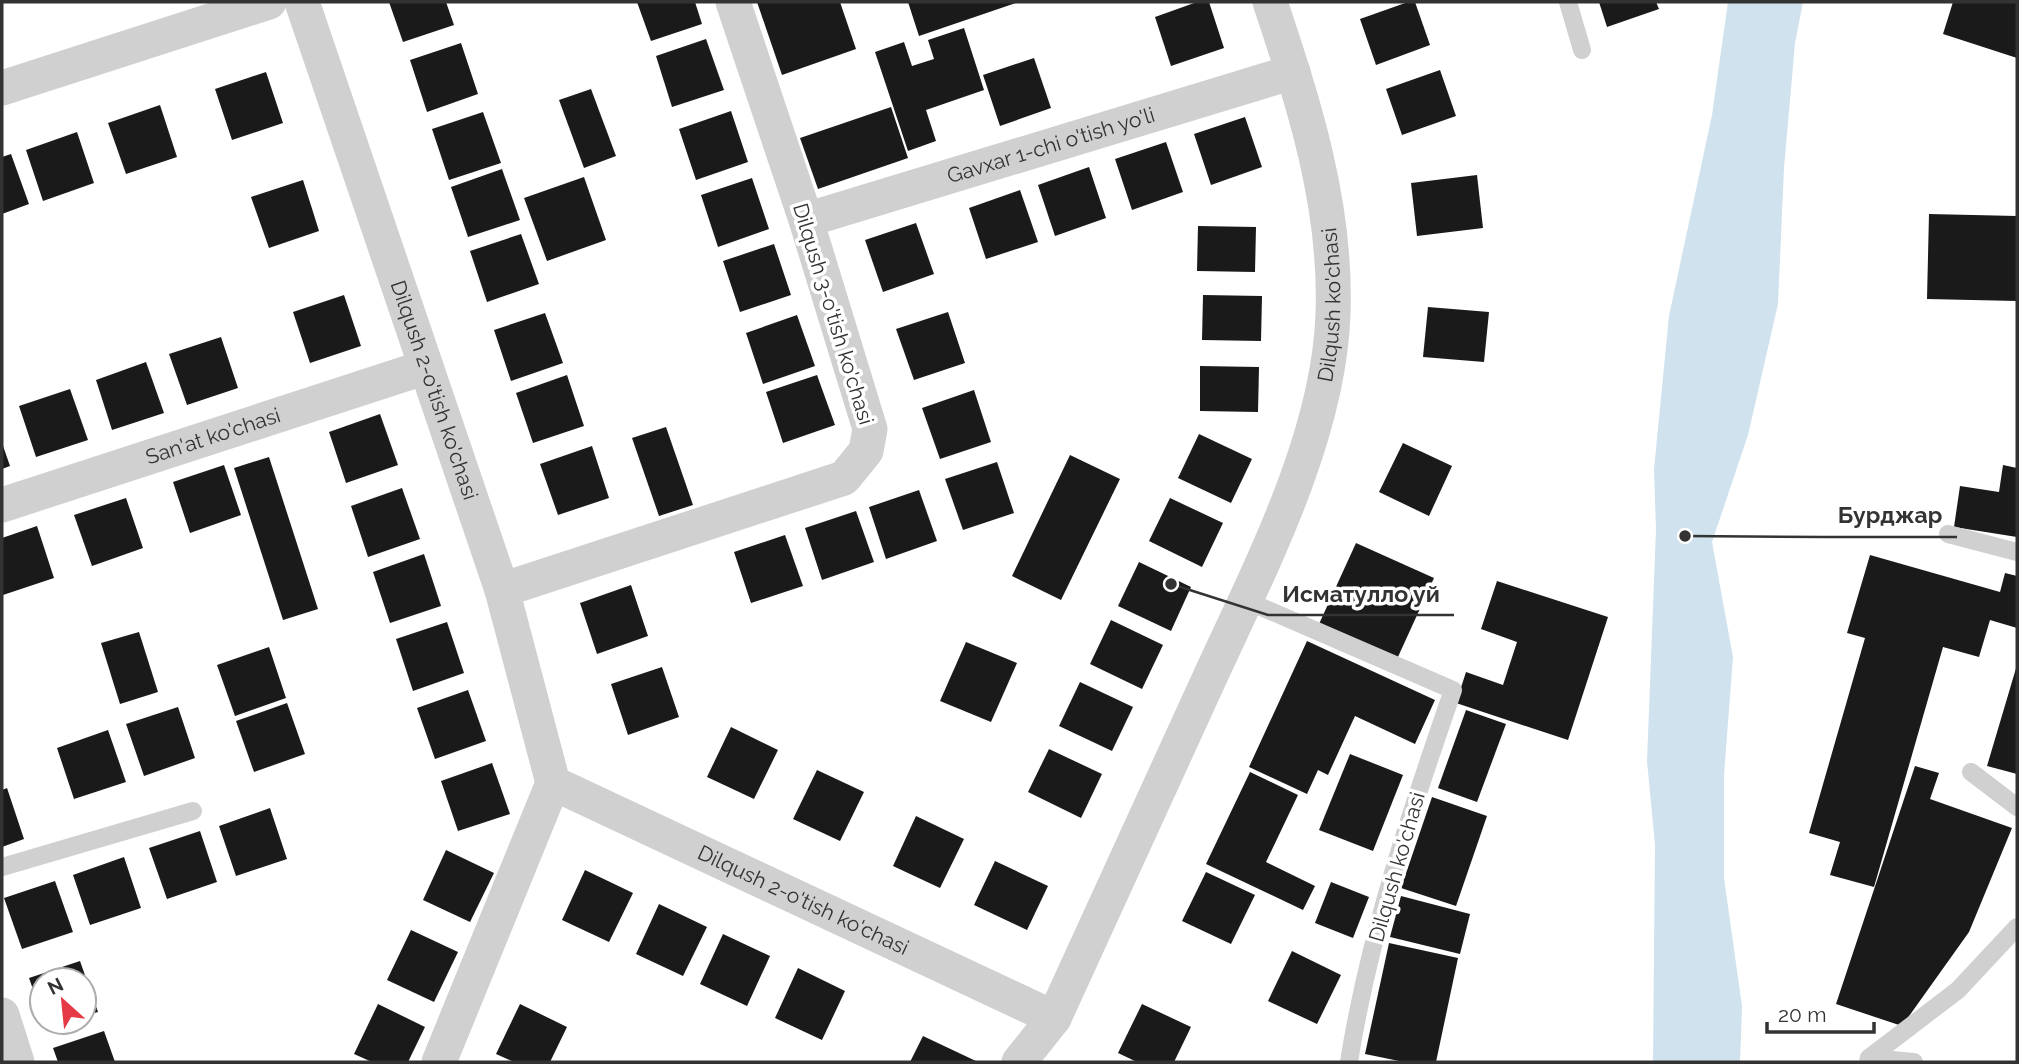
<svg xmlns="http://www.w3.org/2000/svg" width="2019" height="1064" font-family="Raleway,sans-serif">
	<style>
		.water { fill: #cfe2ee }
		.building { fill: #1a1a1a }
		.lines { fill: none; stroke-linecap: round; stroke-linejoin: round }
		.lane { stroke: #d0d0d0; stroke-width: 18 }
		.street { stroke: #d0d0d0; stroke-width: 35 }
		.labels { text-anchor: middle; stroke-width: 7; stroke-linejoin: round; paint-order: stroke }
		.street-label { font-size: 21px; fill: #333; stroke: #fff }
		.leader { fill: none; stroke: #333; stroke-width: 2.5 }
		.callout-dot { fill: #333; stroke: #fff; stroke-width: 2.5 }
		.callout-label { font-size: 23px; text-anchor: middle; font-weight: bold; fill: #333; stroke: #fff; stroke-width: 7; stroke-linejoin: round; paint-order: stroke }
	</style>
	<rect width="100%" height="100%" fill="#fff"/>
	<path class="water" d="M1728 2H1803L1795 43 1784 168 1778 304 1748 435 1712 542 1733 657 1724 775V878L1742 1006 1740 1062H1653L1655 845 1647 761 1656 530 1654 469 1669 316 1712 115Z"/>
	<g class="building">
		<path d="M389 2H446L454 25 403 42Z"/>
		<path d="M637 2H695L702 24 651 41Z"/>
		<path d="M757 2H840L856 49 782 75Z"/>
		<path d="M908 2H1019L919 36Z"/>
		<path d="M1197 2H1209L1224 48 1171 66 1155 17Z"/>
		<path d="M1408 2H1415L1430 45 1376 65 1360 19Z"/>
		<path d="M1599 2H1656L1659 9 1607 27Z"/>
		<path d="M1953 2H2017V58L1943 34Z"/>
		<path d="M964 28 984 90 926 110 936 141 908 151 875 52 904 42 912 66 934 59 928 40Z"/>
		<path d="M706 39 724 90 672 107 656 56Z"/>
		<path d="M461 43 478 94 427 112 410 60Z"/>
		<path d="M1034 58 1051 108 1000 126 983 75Z"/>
		<path d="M1440 70 1456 116 1402 135 1386 89Z"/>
		<path d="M266 72 283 123 232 140 215 89Z"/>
		<path d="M591 89 616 156 584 168 559 100Z"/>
		<path d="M160 105 177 157 126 174 108 123Z"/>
		<path d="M891 107 908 158 818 189 800 138Z"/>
		<path d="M731 111 748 162 696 180 679 129Z"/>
		<path d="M483 112 501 163 449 180 432 129Z"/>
		<path d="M1245 117 1262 167 1211 185 1194 134Z"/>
		<path d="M77 132 94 183 43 201 26 150Z"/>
		<path d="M1166 142 1183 192 1132 210 1115 159Z"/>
		<path d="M11 154 29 204 2 214V157Z"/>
		<path d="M1089 167 1106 218 1055 236 1038 185Z"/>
		<path d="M502 169 520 220 468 237 451 187Z"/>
		<path d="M1477 175 1483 228 1417 236 1411 183Z"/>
		<path d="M584 177 606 240 547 261 524 198Z"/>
		<path d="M752 178 769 229 718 247 701 195Z"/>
		<path d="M303 180 319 231 269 248 251 197Z"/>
		<path d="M1020 190 1038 242 986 259 969 208Z"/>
		<path d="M1929 214 2017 216V301L1927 299Z"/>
		<path d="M916 223 934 274 883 292 865 240Z"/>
		<path d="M1198 226 1256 227 1255 272 1197 271Z"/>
		<path d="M521 234 539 284 487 302 470 251Z"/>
		<path d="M774 244 791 295 740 312 723 261Z"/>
		<path d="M344 295 361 346 310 363 293 312Z"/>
		<path d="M1203 295 1262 296 1261 341 1202 340Z"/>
		<path d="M1428 307 1489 312 1484 362 1423 357Z"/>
		<path d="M948 312 965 363 914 380 896 329Z"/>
		<path d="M545 313 563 363 511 381 494 330Z"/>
		<path d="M797 315 815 366 763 384 746 333Z"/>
		<path d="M221 337 238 388 187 405 169 354Z"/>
		<path d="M146 362 164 413 112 430 96 380Z"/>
		<path d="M1200 366 1259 367 1258 412 1200 411Z"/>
		<path d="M567 375 584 426 533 443 516 393Z"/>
		<path d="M817 375 835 425 783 443 766 392Z"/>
		<path d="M70 389 88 440 36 457 19 406Z"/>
		<path d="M974 390 991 442 940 459 922 408Z"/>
		<path d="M380 414 398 465 346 483 329 432Z"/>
		<path d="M666 427 693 505 659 516 632 438Z"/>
		<path d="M1199 434 1252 459 1231 503 1178 478Z"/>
		<path d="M2 443 10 466 2 469Z"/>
		<path d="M1403 443 1452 466 1429 516 1379 492Z"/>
		<path d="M592 446 609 498 558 515 540 464Z"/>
		<path d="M1070 455 1120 479 1061 600 1012 576Z"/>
		<path d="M269 457 318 609 283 620 234 468Z"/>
		<path d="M997 462 1014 513 963 530 945 479Z"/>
		<path d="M224 465 241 515 190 533 173 482Z"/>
		<path d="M2003 465 2017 468V537L1954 527 1960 486 1999 492Z"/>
		<path d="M402 488 420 539 368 557 351 506Z"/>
		<path d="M919 490 937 541 886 559 869 507Z"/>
		<path d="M126 498 143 548 92 566 74 515Z"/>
		<path d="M1170 498 1223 523 1202 567 1149 541Z"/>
		<path d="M856 511 874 562 822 580 805 528Z"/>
		<path d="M37 526 54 578 3 595 2 538Z"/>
		<path d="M785 535 803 586 751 603 734 552Z"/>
		<path d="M1356 543 1434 578 1397 659 1319 624Z"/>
		<path d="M424 554 441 606 390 623 373 572Z"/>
		<path d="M1870 555 2000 592 2005 573 2017 576V628L1990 620 1979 657 1943 647 1874 887 1830 875 1840 842 1809 833 1865 638 1847 633Z"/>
		<path d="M1139 562 1191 587 1171 631 1118 606Z"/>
		<path d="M1497 581 1608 617 1568 740 1456 703 1466 672 1503 685 1517 642 1481 629Z"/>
		<path d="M631 585 648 636 597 654 580 603Z"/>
		<path d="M1111 620 1163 645 1142 689 1090 664Z"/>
		<path d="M447 622 464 673 413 691 396 639Z"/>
		<path d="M139 632 158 692 120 704 101 643Z"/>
		<path d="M1307 641 1435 700 1415 744 1355 716 1328 775 1318 770 1307 794 1249 767Z"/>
		<path d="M966 642 1017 663 991 722 940 701Z"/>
		<path d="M269 647 286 698 235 716 217 665Z"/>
		<path d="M2017 665V774L1987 766Z"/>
		<path d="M662 667 679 717 628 735 611 684Z"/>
		<path d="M1080 682 1133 707 1112 751 1059 726Z"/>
		<path d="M468 690 486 741 435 759 417 708Z"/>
		<path d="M287 703 305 754 254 772 236 721Z"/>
		<path d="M178 707 195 758 144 776 126 724Z"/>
		<path d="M1466 710 1506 724 1477 802 1438 788Z"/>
		<path d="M731 727 778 750 754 799 707 777Z"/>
		<path d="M108 730 126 782 74 799 57 748Z"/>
		<path d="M1049 749 1102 774 1081 818 1028 792Z"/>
		<path d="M1350 754 1403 775 1373 851 1319 830Z"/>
		<path d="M492 763 510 814 458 831 441 781Z"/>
		<path d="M1915 766 1939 773 1930 799 2012 828 1969 932 1902 1026 1836 1004Z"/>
		<path d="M817 770 864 792 840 841 793 819Z"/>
		<path d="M1250 772 1298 795 1266 862 1315 886 1303 910 1206 864Z"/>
		<path d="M7 788 24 839 2 847V790Z"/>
		<path d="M1432 797 1487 816 1456 906 1401 888Z"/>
		<path d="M270 808 287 859 236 876 219 826Z"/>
		<path d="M916 816 964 839 940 888 893 866Z"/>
		<path d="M200 831 217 882 167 899 149 848Z"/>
		<path d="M446 850 494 873 470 922 423 900Z"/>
		<path d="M124 857 141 908 90 925 73 875Z"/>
		<path d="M995 861 1048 886 1027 930 974 905Z"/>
		<path d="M585 870 633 893 609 942 562 920Z"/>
		<path d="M1206 872 1255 895 1231 944 1182 921Z"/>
		<path d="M55 881 73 932 22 949 4 898Z"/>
		<path d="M1331 882 1369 897 1353 938 1315 923Z"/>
		<path d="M1401 896 1470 914 1460 954 1390 937Z"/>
		<path d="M659 904 707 927 683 976 636 954Z"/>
		<path d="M411 930 458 952 434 1002 387 980Z"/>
		<path d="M723 934 770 956 747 1006 700 984Z"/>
		<path d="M1389 943 1458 958 1436 1062H1404L1365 1054Z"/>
		<path d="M1292 951 1341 975 1317 1024 1268 1001Z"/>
		<path d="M80 961 98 1012 84 1016V980H42V1015L29 978Z"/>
		<path d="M798 968 845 991 822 1040 775 1018Z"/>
		<path d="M378 1004 425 1027 408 1062H372L354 1054Z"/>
		<path d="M520 1004 567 1027 550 1062H514L496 1054Z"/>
		<path d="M1142 1004 1191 1027 1174 1062H1137L1118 1053Z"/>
		<path d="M44 1022H66L46 1029Z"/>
		<path d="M104 1031 115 1062H58L53 1048Z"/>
		<path d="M923 1036 978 1062H910Z"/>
	</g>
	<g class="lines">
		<g class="lane">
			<path d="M1568 2 1582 50"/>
			<path d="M1948 534 2017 552"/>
			<path d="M1245 600 1453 690C1411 811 1369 935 1349 1062"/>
			<path d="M1971 772 2017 807"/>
			<path d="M2 867 193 811"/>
			<path d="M1869 1058 1914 1062"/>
			<path d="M1868 1062 1869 1058 1958 990 2017 927"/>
		</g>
		<g class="street">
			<path id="s1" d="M302 2 502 590 553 783 1054 1018"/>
			<path d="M2 88 269 2"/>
			<path id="s2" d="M806 220 1293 72"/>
			<path id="s3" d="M2 505 426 367"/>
			<path d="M502 590 844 478 866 451 870 429 806 220 733 2"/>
			<path d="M2 1015 17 1062"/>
			<path d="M439 1062 553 783"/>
			<path id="s4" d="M1019 1062 1054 1018C1106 904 1158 790 1210 677 1261 566 1329 436 1333 314 1337 205 1304 104 1270 2"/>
		</g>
	</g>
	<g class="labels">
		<g class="street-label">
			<text dy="7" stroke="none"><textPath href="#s2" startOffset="256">Gavxar 1-chi o'tish yo'li</textPath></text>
			<text dy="7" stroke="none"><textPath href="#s4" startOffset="826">Dilqush ko'chasi</textPath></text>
			<text transform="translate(833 314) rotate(73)" y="7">Dilqush 3-o'tish ko'chasi</text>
			<text dy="7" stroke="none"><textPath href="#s1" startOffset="410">Dilqush 2-o'tish ko'chasi</textPath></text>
			<text dy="7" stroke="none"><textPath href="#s3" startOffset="222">San'at ko'chasi</textPath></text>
			<text transform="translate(1397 867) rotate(-74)" y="7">Dilqush ko'chasi</text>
			<text dy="7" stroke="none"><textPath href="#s1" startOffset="1097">Dilqush 2-o'tish ko'chasi</textPath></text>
		</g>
	</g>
	<path class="leader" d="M1685 536L1824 537H1957M1171 584L1268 615H1454"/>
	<g class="callout-dot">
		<circle cx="1685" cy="536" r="7"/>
		<circle cx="1171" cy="584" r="7"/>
	</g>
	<g class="callout-label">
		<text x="1890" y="523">Бурджар</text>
		<text x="1361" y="602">Исматулло уй</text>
	</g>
	<rect width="2019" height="1064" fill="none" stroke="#333333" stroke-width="7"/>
	<g transform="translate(63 1001) rotate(333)"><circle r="33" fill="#ffffff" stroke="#adadad" stroke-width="2"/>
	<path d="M0-5L12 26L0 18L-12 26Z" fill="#e63946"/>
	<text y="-10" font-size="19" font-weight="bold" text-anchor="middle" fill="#333333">N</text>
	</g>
	<path d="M1767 1022v10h107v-10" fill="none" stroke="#333333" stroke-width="3.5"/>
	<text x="1778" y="1022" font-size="21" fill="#333333" stroke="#ffffff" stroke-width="5" paint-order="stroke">20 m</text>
</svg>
